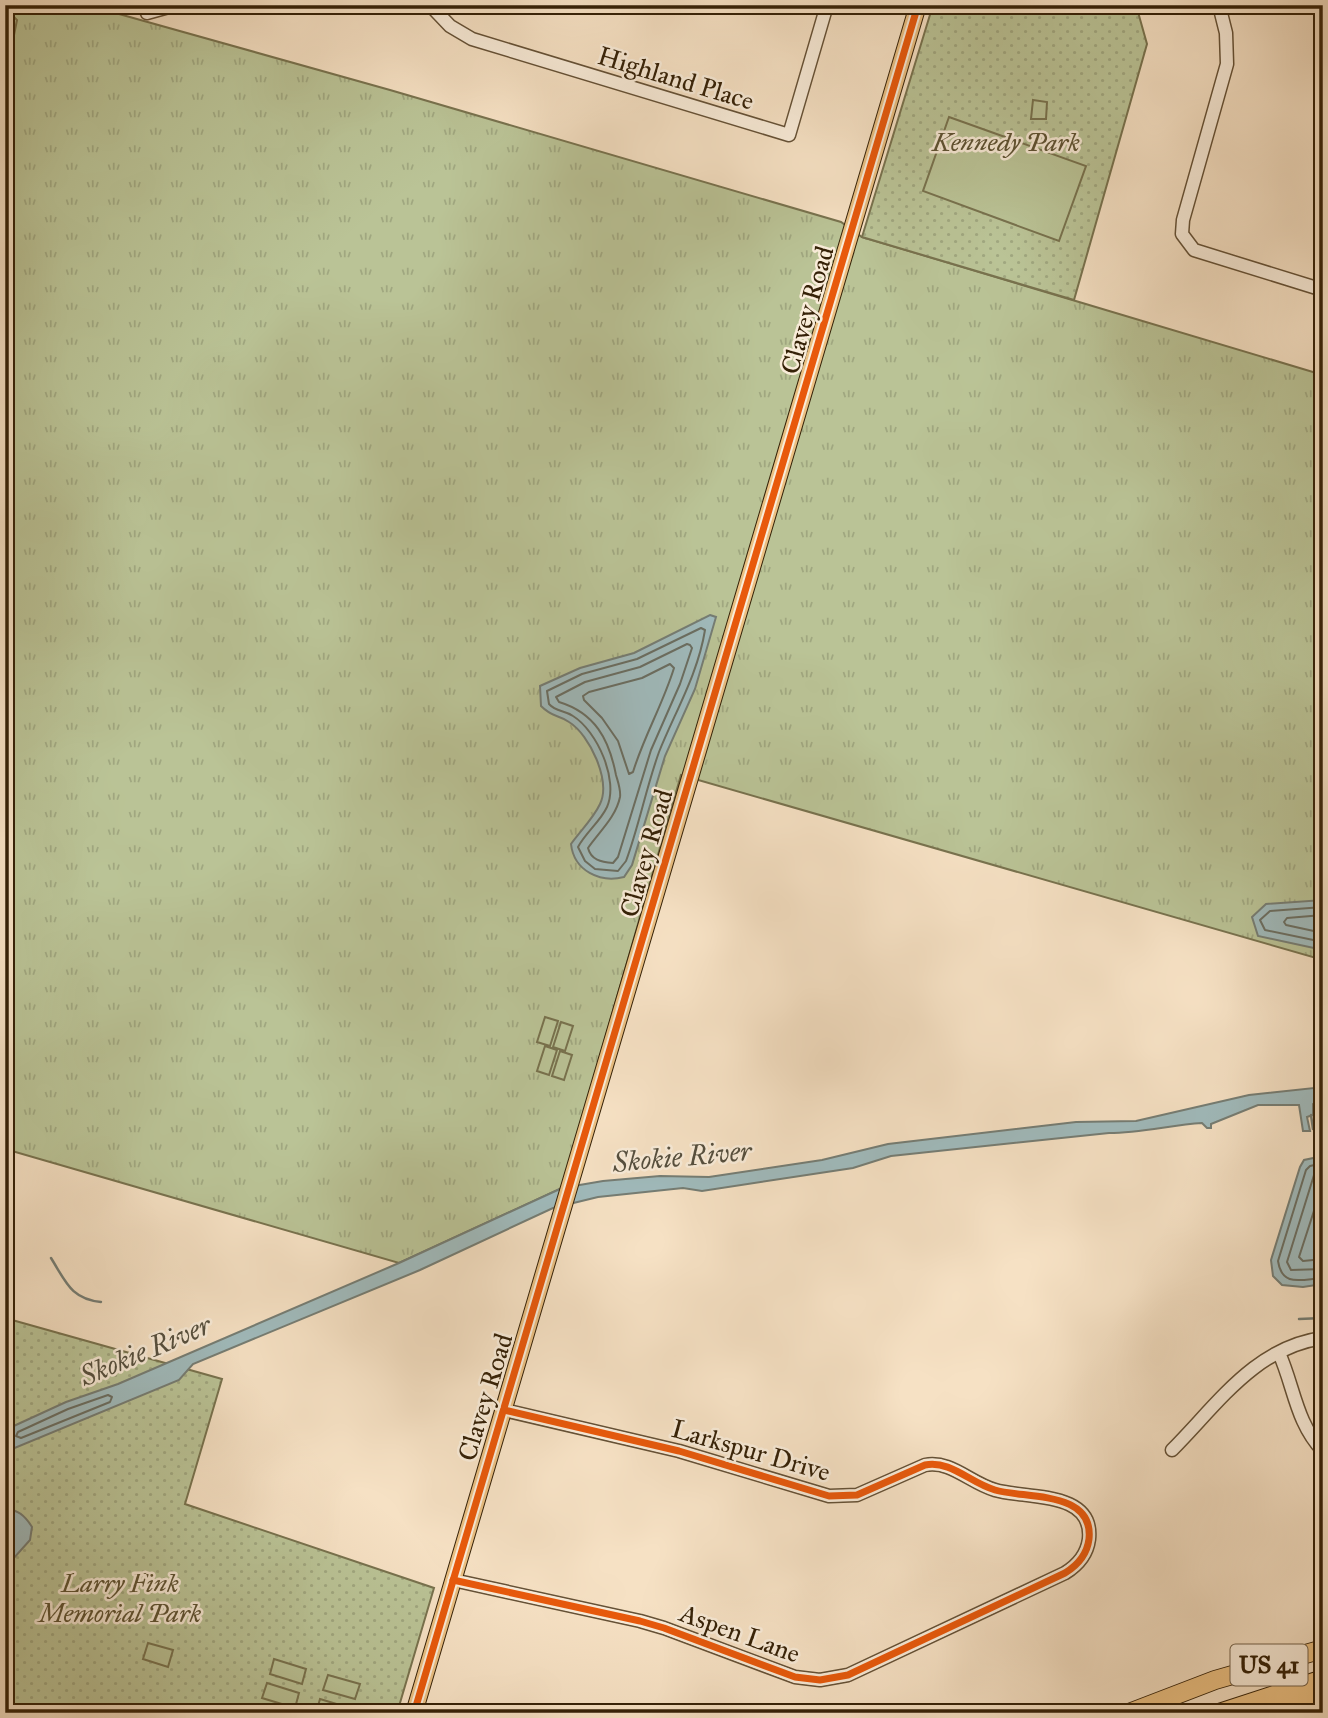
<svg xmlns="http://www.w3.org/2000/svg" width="1328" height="1718" font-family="'IM FELL Great Primer',serif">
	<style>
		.grass { fill: url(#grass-tufts); stroke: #78724e; stroke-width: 2 }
		.park { fill: url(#park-dots); stroke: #78724e; stroke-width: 2 }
		.garden { fill: #bac396; stroke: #78724e; stroke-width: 2 }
		.water { fill: #a0bbbd; stroke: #757d74; stroke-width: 2 }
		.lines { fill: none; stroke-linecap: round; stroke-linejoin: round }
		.shore { stroke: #6a6e62; stroke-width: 2 }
		.stream { stroke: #757d74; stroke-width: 2.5 }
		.minor-casing { stroke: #655136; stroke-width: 15 }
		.major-casing { stroke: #352107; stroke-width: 18 }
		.highway-casing { stroke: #352107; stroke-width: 20 }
		.minor { stroke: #f9ecd9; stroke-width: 12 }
		.major { stroke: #ebc082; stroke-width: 16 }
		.highway { stroke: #ebc082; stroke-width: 18 }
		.cycleway-casing { stroke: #f9ecd9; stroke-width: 11 }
		.cycleway { stroke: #e8590c; stroke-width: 7 }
		.labels { text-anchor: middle; stroke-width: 5; stroke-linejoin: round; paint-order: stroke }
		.shield { fill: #f9ecd9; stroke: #705e46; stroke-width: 2 }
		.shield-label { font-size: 24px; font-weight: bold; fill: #352107 }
		.street-label { font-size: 26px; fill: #352107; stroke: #f9ecd9 }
		.park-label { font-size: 26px; font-style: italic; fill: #5d5232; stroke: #f9ecd9 }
		.water-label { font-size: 28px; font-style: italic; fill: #554f3e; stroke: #f9ecd9 }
	</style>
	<defs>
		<pattern id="grass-tufts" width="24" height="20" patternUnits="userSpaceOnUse" patternTransform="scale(1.75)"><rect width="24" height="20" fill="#bac396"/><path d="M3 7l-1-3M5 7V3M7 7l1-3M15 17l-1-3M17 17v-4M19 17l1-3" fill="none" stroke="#a0a780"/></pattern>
		<pattern id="park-dots" width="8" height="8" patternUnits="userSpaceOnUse" patternTransform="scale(1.75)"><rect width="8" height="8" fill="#bac396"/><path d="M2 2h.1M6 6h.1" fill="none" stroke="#a0a780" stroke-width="1.8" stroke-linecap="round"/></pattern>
	</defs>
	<rect width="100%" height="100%" fill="#f6e1c4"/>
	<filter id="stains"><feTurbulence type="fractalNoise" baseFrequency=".00286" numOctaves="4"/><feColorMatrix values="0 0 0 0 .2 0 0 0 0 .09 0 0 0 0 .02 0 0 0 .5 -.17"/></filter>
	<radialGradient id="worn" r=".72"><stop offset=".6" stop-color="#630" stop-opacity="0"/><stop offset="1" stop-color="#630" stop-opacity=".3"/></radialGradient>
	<path class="grass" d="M5 5H87L390 90 841 222 862 237 1323 375V960L681 775 562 1188 399 1263 5 1149Z"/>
	<g class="park">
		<path d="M933 5H1136L1147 44 1074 300 862 237Z"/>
		<path d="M5 1318 222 1379 185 1504 434 1588 397 1713H5Z"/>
	</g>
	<g class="garden">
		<path d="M5 15 13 16 17 20 13 40 8 43 12 46 8 66 5 69Z"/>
		<path d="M1033 100 1047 102 1046 119H1031Z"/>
		<path d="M949 117 1086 166 1059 241 923 191Z"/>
		<path d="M545 1017 558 1021 550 1046 537 1042Z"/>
		<path d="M561 1022 573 1026 565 1051 553 1047Z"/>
		<path d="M545 1046 557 1050 549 1075 537 1071Z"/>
		<path d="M560 1051 572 1055 564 1080 552 1076Z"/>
		<path d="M148 1643 173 1650 168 1667 143 1659Z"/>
		<path d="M274 1659 306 1669 302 1684 270 1674Z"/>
		<path d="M328 1675 360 1684 355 1699 323 1690Z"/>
		<path d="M267 1683 299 1693 295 1708 262 1698Z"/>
		<path d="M320 1699 353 1709 352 1713H316Z"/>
	</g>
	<g class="water">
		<path d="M710 615 716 617 695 689 665 756 632 865 624 877C600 883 574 871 571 844 580 831 593 819 600 804 611 781 590 735 569 722 557 714 553 718 541 706L540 686 580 668 634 653Z"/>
		<path d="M1323 900V950L1258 936 1252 917 1266 904Z"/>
		<path d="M1323 1087V1102L1313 1104V1115L1307 1117 1310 1131H1303L1299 1105H1258L1211 1124V1128H1207L1202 1123C1171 1125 1141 1133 1109 1133L891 1156 853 1168 702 1191 683 1188 598 1197 553 1208 420 1270 193 1364 179 1380 5 1452V1430L66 1402 118 1384 399 1263 562 1188 603 1181 660 1176 709 1177 822 1160 888 1144 1076 1122 1136 1121 1249 1095Z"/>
		<path d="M1323 1156V1284L1303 1287 1282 1285 1273 1276 1271 1260 1300 1167 1304 1160Z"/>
		<path d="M5 1510C18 1508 26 1517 32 1527L30 1540 5 1568Z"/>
	</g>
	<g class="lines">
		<g class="shore">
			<path d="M701 628 705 630C698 674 675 712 659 752 646 788 639 826 626 861L618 871 595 869 585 861 578 847C586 832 600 822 607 807 619 780 597 731 573 716 564 710 556 712 549 704L547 691 582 674 637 659Z"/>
			<path d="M687 644 690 645 692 648 680 684 651 750 618 857 613 863C601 862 591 860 588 848 599 832 616 817 620 797 621 790 618 782 616 775 609 739 595 713 559 702L556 697 585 682 640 667Z"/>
			<path d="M670 664 674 668C663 704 644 736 633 772L629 774 618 741 602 718 584 700 583 696 589 692 642 678Z"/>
			<path d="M1323 907 1270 911 1260 920 1265 930 1323 942"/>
			<path d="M1323 915 1287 918 1284 922 1286 925 1323 933"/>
			<path d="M1323 1163 1310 1166 1306 1170 1278 1261C1282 1288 1302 1279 1323 1278"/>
			<path d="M1323 1172 1314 1175 1287 1262 1291 1270 1323 1269"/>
			<path d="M1323 1183 1299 1257 1303 1261 1323 1259"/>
			<path d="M108 1395 112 1397 110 1402 21 1438 16 1436 18 1432 68 1409Z"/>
		</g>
		<g class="stream">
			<path d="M1311 1115 1313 1129"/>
			<path d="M51 1258C66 1282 71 1299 101 1302"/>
			<path d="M1299 1319 1323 1318"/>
		</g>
		<defs>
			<g id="minor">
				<path d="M430 5 450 26 472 39 789 135 827 5"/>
				<path d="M1219 5 1226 33 1227 64 1183 220 1182 234 1194 250 1323 290"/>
				<path d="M147 13 176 5"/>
				<path d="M1279 1353C1294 1386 1296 1423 1323 1451"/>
				<path d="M1172 1450C1217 1405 1255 1347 1323 1338"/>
				<path d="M453 1580 640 1621 664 1628 795 1677 820 1680 848 1675 1065 1573C1078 1565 1087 1555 1089 1539 1094 1490 1025 1499 995 1490 970 1483 951 1460 925 1465L857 1495 829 1496 679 1451 504 1410"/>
			</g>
			<path id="major" d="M414 1713 918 5"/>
			<g id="highway">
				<path d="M1287 1702 1323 1693"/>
				<path d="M1129 1713 1215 1680 1323 1649"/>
				<path d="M1219 1713 1323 1679"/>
			</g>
		</defs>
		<use href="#minor" class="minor-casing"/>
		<use href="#major" class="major-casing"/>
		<use href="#highway" class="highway-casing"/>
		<use href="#minor" class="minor"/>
		<use href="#major" class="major"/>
		<use href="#highway" class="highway"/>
		<defs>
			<g id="cycleway">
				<path d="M453 1580 640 1621 664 1628 795 1677 820 1680 848 1675 1065 1573C1078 1565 1087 1555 1089 1539 1094 1490 1025 1499 995 1490 970 1483 951 1460 925 1465L857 1495 829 1496 679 1451 504 1410"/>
				<path d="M414 1713 918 5"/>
			</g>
		</defs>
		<use href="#cycleway" class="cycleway-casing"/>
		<use href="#cycleway" class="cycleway"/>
	</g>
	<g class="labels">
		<rect class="shield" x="1230.5" y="1644.5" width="77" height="41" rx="5"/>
		<g class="shield-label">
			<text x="1269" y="1673">US 41</text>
		</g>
		<g class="street-label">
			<text transform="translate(676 78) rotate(17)" y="9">Highland Place</text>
			<text transform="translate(807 310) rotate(-74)" y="9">Clavey Road</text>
			<text transform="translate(646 853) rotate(-74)" y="9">Clavey Road</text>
			<text transform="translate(485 1397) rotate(-73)" y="9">Clavey Road</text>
			<text transform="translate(751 1450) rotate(16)" y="9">Larkspur Drive</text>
			<text transform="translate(740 1633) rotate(20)" y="9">Aspen Lane</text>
		</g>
		<g class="park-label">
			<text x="1006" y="151">Kennedy Park</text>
			<text x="120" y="1592">Larry Fink<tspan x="120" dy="30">Memorial Park</tspan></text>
		</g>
		<g class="water-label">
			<text transform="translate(682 1156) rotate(-5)" y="10">Skokie River</text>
			<text transform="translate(145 1350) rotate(-23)" y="10">Skokie River</text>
		</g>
	</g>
	<rect width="1328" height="1718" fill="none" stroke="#f6e1c4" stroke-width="28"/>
	<rect x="7" y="7" width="1314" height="1704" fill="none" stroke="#352107" stroke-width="3.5"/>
	<rect x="14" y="14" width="1300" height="1690" fill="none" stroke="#352107" stroke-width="2"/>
	<rect width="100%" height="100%" filter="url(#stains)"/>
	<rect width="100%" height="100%" fill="url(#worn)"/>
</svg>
